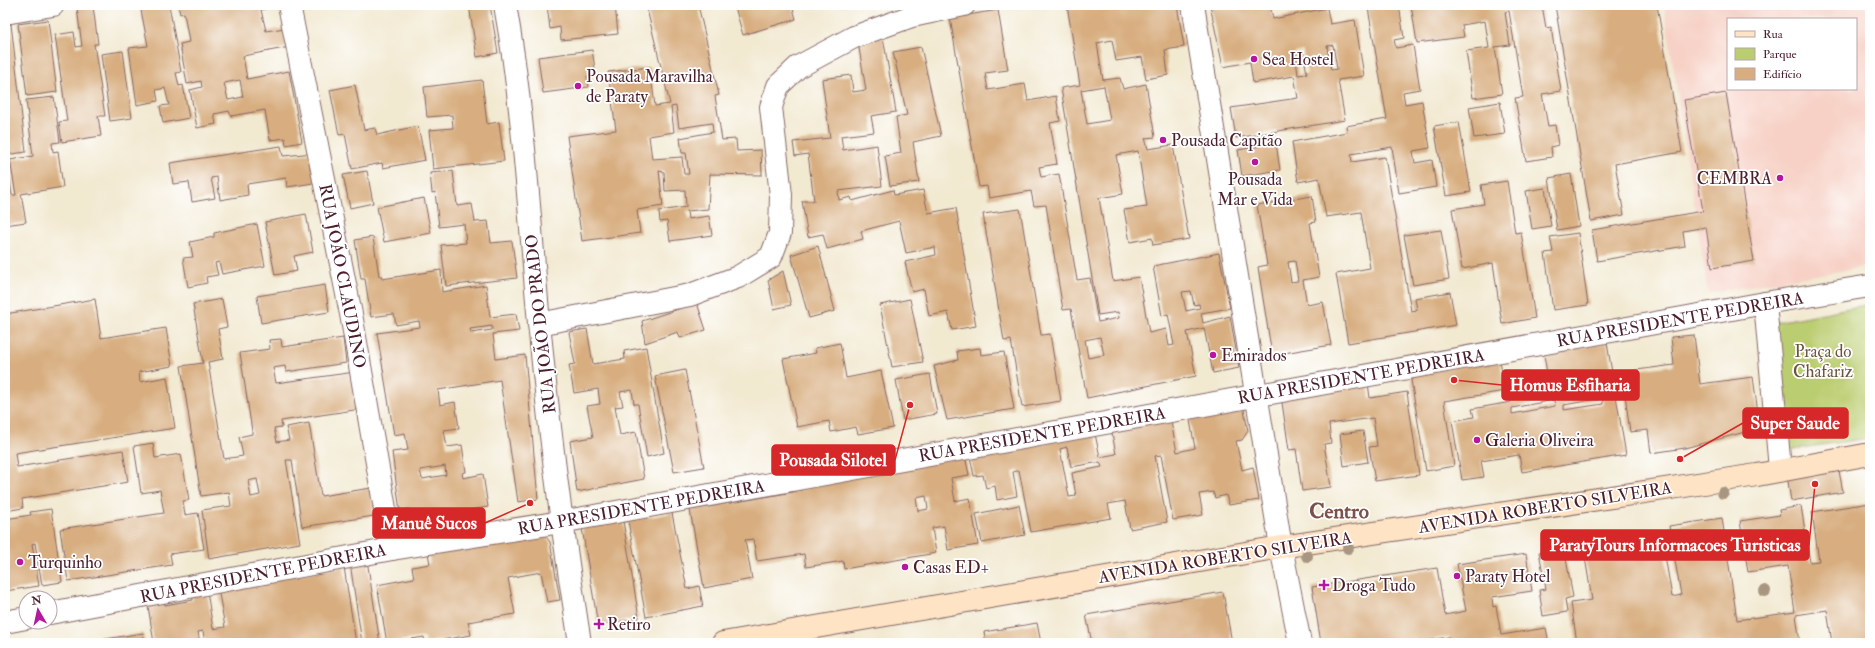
<svg xmlns="http://www.w3.org/2000/svg" width="1875" height="648" font-family="'IM FELL Double Pica',serif">
	<style>
		.built { fill: #f7d1c6; fill-rule: evenodd }
		.green { fill: #bbcd71; stroke: #82764e }
		.building { fill: #d8ae80; fill-rule: evenodd }
		.lines { fill: none; stroke-linecap: round; stroke-linejoin: round }
		.street-casing { stroke: #856665; stroke-width: 24 }
		.secondary-casing { stroke: #856665; stroke-width: 24 }
		.street { stroke: #fff; stroke-width: 22 }
		.secondary { stroke: #fee4c5; stroke-width: 22 }
		.tree { fill: #a89681 }
		.poi-dot { fill: #b5179e; stroke: #fff; stroke-width: 1.5 }
		.labels { text-anchor: middle; stroke-width: 3.5; stroke-linejoin: round; paint-order: stroke }
		.poi-label { font-size: 17px; fill: #4a1f2b; stroke: #fff; text-anchor: start }
		.street-label { font-size: 17px; fill: #4a1f2b; stroke: #fff }
		.park-label { font-size: 17px; fill: #6c5340; stroke: #fff }
		.district-label { font-size: 21px; font-weight: bold; fill: #7c5149; stroke: #fff }
		.leader { fill: none; stroke: #d62828; stroke-width: 1.5 }
		.callout-dot { fill: #d62828; stroke: #fff; stroke-width: 1.5 }
		.callout { fill: #d62828; stroke: #d62828; stroke-width: 1.5 }
		.callout-label { font-size: 18px; text-anchor: middle; font-weight: bold; fill: #fff }
	</style>
	<rect width="100%" height="100%" fill="#fff"/>
	<filter id="ink" filterUnits="userSpaceOnUse"><feTurbulence type="fractalNoise" baseFrequency=".025" numOctaves="2"/><feDisplacementMap in="SourceGraphic" scale="8" xChannelSelector="R" yChannelSelector="G"/><feConvolveMatrix kernelMatrix="1 2 1 2 8 2 1 2 1" color-interpolation-filters="sRGB"/></filter>
	<filter id="wash" filterUnits="userSpaceOnUse"><feTurbulence type="fractalNoise" baseFrequency=".012" numOctaves="4" result="noise"/><feDisplacementMap in="SourceGraphic" scale="16" xChannelSelector="R" yChannelSelector="G"/><feGaussianBlur stdDeviation="0.9" result="paint"/><feColorMatrix in="noise" values="0 0 0 0 0 0 0 0 0 0 0 0 0 0 0 0 0 1.4 0 .05"/><feComposite in="paint" operator="in"/></filter>
	<g filter="url(#wash)">
		<rect width="100%" height="100%" fill="#f2e9d1"/>
		<path class="built" d="M1664 5H1870V266L1708 293ZM1728 19H1856V89H1728Z"/>
		<path class="green" d="M1870 304V438L1787 450 1772 323Z"/>
		<g id="blocks">
			<g class="building">
				<path d="M140 5H169L181 72 176 73 179 86 183 85 189 118 163 123 160 106 169 105 165 88 156 90 158 101 137 105 129 48 148 46Z"/>
				<path d="M178 5H279L261 10 266 31 291 27 295 46 243 56 247 79 289 71 302 142 286 145 285 138 270 140 265 110 231 116 229 111 214 114 216 124 197 128 190 90 202 87 201 81 187 84 180 44 189 42 184 13 180 14ZM240 80 243 97 228 100 224 83Z"/>
				<path d="M469 5H490L498 53 477 57Z"/>
				<path d="M547 5H615L618 34 561 40 560 27 550 29Z"/>
				<path d="M646 5H698L719 95 715 96 722 140 736 139 737 151 761 150 762 175 710 174 708 209 687 211 688 219 709 216 712 235 670 241 667 221 660 222 659 211 686 207 685 190 665 191 664 172 659 171 663 206 637 210 640 233 582 241 567 136 616 130 608 72 650 67 655 106 670 104ZM676 106 679 128 712 123 713 132 680 138 682 153H686L689 174H684L682 157 652 159 649 136 674 132 671 107Z"/>
				<path d="M740 5H792L796 19 743 35 735 7Z"/>
				<path d="M1067 5H1177L1184 47 1165 50 1168 75 1146 79 1142 57 1116 61 1112 40 1097 43 1103 80 1120 78 1123 89 1146 84 1155 137 1145 138 1148 149 1173 145 1189 239 1153 245 1152 238 1130 242 1124 210 1147 207 1138 151 1116 155 1123 194 1099 198 1113 281 1139 277 1149 333 1166 329 1169 346 1174 345 1168 314 1162 316 1153 266 1219 253 1230 308 1201 313 1203 323 1230 316 1239 368 1213 373 1204 328 1187 332 1196 376 1087 398 1071 309 1063 310 1046 205 1034 206 1031 191 989 198 987 186 979 187 950 18 998 10 1008 70 985 73 988 90 1025 84 1028 101 1056 96 1060 121 1050 123 1057 164 1039 167 1041 177 1059 174 1077 280 1090 278 1098 322 1119 318 1118 312 1098 315 1061 88 1080 85ZM1104 86 1110 120 1087 124 1081 90ZM1191 291 1194 305 1199 304 1200 308 1186 311 1182 292ZM1100 337 1104 355 1088 358 1085 340Z"/>
				<path d="M1210 5H1270L1273 19 1327 8 1330 24 1355 20 1364 76 1338 80 1345 120 1236 138 1231 108 1298 98 1294 76 1253 83 1250 62 1223 67ZM1333 45 1337 69 1331 70 1327 46ZM1303 51 1307 74 1298 75 1295 52Z"/>
				<path d="M1298 5H1322V6L1299 10Z"/>
				<path d="M1386 5H1399L1404 38 1394 40 1396 48 1413 45 1420 89 1403 92 1405 104 1422 101 1430 148 1413 151 1415 163 1432 160 1436 187 1399 193 1392 147 1351 154 1352 162 1385 157 1411 311 1417 310 1415 298 1450 292 1456 325 1348 343 1336 274 1370 268 1361 212 1326 217 1319 178 1298 182 1292 142 1347 132 1346 126 1387 119 1368 8Z"/>
				<path d="M1411 5H1542L1546 28 1551 27 1561 91 1542 94 1548 126 1555 125 1558 145 1551 147 1552 157 1526 161 1515 98 1523 97 1509 11 1505 12 1510 45 1495 47 1502 94 1473 98 1466 51 1489 48 1485 21 1462 25 1464 37 1417 43Z"/>
				<path d="M1555 5H1657L1682 152 1615 164 1624 215 1591 221Z"/>
				<path d="M93 6 98 44H94L105 116H98L101 136 62 142 59 122 67 121 55 35 74 32 76 47 82 46 77 8Z"/>
				<path d="M48 20 57 92 27 96 18 24Z"/>
				<path d="M11 24 26 152 5 155V25Z"/>
				<path d="M883 37 896 112 871 116 874 132 841 136 843 150 877 145 882 186 838 191 839 200 851 197 852 201 893 190 894 195 923 190 928 213 956 208 976 326 952 330 948 312 929 316 924 289 912 292 905 262 936 255 935 247 906 253 899 221 861 231 863 239 827 249 823 234 808 237 802 201H814L808 154 795 156 793 142 830 138 822 79 851 75 853 92 866 90 858 42Z"/>
				<path d="M921 47 941 136 913 142 919 182 890 186 885 156 901 153 896 117 907 115 893 52Z"/>
				<path d="M592 50 596 75 587 76 589 87 543 93 538 57Z"/>
				<path d="M123 51 132 118 110 121 101 54Z"/>
				<path d="M482 80 487 124 499 122 504 161 433 169 429 130 453 128 452 115 427 117 424 87Z"/>
				<path d="M355 85 364 130 375 128 377 135 418 126 425 160 383 168 382 163 352 169 345 134 339 135 330 90Z"/>
				<path d="M1726 93 1754 261 1712 268 1706 227 1683 231 1685 246 1597 261 1592 230 1703 211 1684 100Z"/>
				<path d="M54 97 60 142 52 143 53 152 58 151 63 187 21 194 26 222 5 225V161H7L12 195H16L10 160 33 156 26 100Z"/>
				<path d="M1500 102 1505 134 1474 138 1469 107Z"/>
				<path d="M1459 122 1471 192 1446 196 1434 126Z"/>
				<path d="M1276 143 1280 170 1242 176 1238 150Z"/>
				<path d="M281 146 283 156 314 153 320 182 287 187 286 178 247 184 248 195 220 200 217 177 211 178 215 198 192 202 189 182 173 184 170 163Z"/>
				<path d="M367 171 373 203 350 208 343 175Z"/>
				<path d="M453 171 457 206 472 204 475 222 488 221 491 243 512 241 517 278 446 286 441 245 466 243 464 224 439 227 435 192 432 193 430 173Z"/>
				<path d="M1571 174 1579 226 1557 230 1549 178Z"/>
				<path d="M1507 181 1515 233 1521 232 1535 318 1502 324 1493 263 1462 269 1452 209 1484 204 1481 185Z"/>
				<path d="M1545 188 1551 226 1532 229 1526 191Z"/>
				<path d="M1312 196 1316 222 1310 223 1319 277 1303 280 1307 305 1323 302 1331 345 1272 355 1258 267 1267 265 1257 205ZM1295 261 1298 281 1291 282 1288 262Z"/>
				<path d="M424 198 431 233 384 242 377 207Z"/>
				<path d="M1020 209 1041 335 1050 334 1061 401 1022 407 1011 340 1004 341 983 214Z"/>
				<path d="M306 214 313 252 294 256 297 271 275 275 265 222Z"/>
				<path d="M257 224 265 266 222 274 219 262 215 263 218 275 206 277 207 283 188 287 183 258 193 257 190 242 214 237V233Z"/>
				<path d="M1441 230 1449 279 1413 285 1404 235Z"/>
				<path d="M1578 233 1588 305 1553 310 1545 253 1553 252 1550 237Z"/>
				<path d="M373 237 379 276H382V279L441 270 442 292 486 285 490 317 516 314 519 331 493 334 496 359 525 355 538 499 518 502 500 380 438 390 440 405 455 402 459 428 444 430 447 447 462 445 466 472 462 473 463 478 483 474 488 507 458 512 459 518 411 525 409 509 400 511 392 452 408 450 405 433 394 435 377 333 420 327 419 321 396 325 394 314 371 317 365 279H361L355 240ZM492 326V330L471 333 470 329ZM445 466 446 475 422 479 420 470Z"/>
				<path d="M818 246 835 311 809 318 791 255Z"/>
				<path d="M783 271 791 305 774 309 768 280Z"/>
				<path d="M325 285 329 312 261 323 257 296Z"/>
				<path d="M95 299 101 338 166 328 172 366 139 372 140 382 167 377 175 428 15 453 17 467 123 450 128 482 22 499 23 508 5 511V314Z"/>
				<path d="M222 299 227 327 218 329 223 359 208 362 224 459 243 456 239 437 252 434V431L240 353 270 349 269 340 281 339 282 347 343 338 346 363 286 372 285 366 273 368 276 383 355 372 361 409 281 421 282 427 274 428 277 442 289 440 286 427 309 423 321 496 371 488 374 516 302 527 292 460H286L300 543 209 559 202 510 231 506 229 492 201 496 181 366 203 363 193 304ZM257 479 260 495 251 497 248 481Z"/>
				<path d="M910 299 923 362 892 367 880 305Z"/>
				<path d="M697 303 706 330 680 338 678 332 645 343 642 321Z"/>
				<path d="M587 329 593 364 625 359 624 351 646 347 664 453 647 457 638 404H634L632 390 620 392 623 406 615 407 620 435 636 432 644 479 577 492 570 441 593 437 587 406 600 404 598 389 574 393 569 365 575 364 569 332Z"/>
				<path d="M1694 335 1700 384 1753 377 1760 428 1685 448 1651 453 1648 430 1630 432 1622 372 1674 365 1671 337Z"/>
				<path d="M840 343 846 378 881 371 893 428 858 434 856 427 831 432 829 421 797 427 783 359 816 353 815 348Z"/>
				<path d="M1607 343 1626 455 1522 472 1519 455 1481 461 1484 477 1462 480 1452 421 1474 417 1472 409 1511 402 1509 390 1560 381 1558 372 1547 374 1544 354ZM1602 398 1603 404 1564 410V405ZM1554 400 1555 406 1512 414V408Z"/>
				<path d="M980 348 981 355 1004 352 1014 409 947 420 934 366 958 360 957 351Z"/>
				<path d="M1500 360 1505 391 1444 401 1454 466 1426 471 1410 374Z"/>
				<path d="M685 370 704 467 674 472 655 376Z"/>
				<path d="M930 374 937 414 903 420 896 380Z"/>
				<path d="M1368 383 1370 398 1407 392 1419 475 1375 481 1369 447 1377 446 1373 418 1329 424 1331 443 1324 444 1331 487 1302 491 1296 449 1289 450 1281 396Z"/>
				<path d="M1243 405 1248 431 1242 440 1236 441 1242 470 1253 467 1259 500 1229 505 1226 495 1215 498 1213 492 1199 494 1203 515 1173 520 1161 455 1155 456 1167 522 1130 529 1125 501 1108 504 1111 518 1031 532 1019 470 1013 472 1017 496 997 500 995 486 986 488 983 475 974 476 970 457 1095 434 1100 457 1116 454 1111 428 1170 417 1177 452 1191 449 1195 448 1189 415ZM1067 447 1071 467 1100 462 1102 467 1072 473 1076 496 1069 497 1060 449Z"/>
				<path d="M1363 431 1368 462 1344 466 1340 434Z"/>
				<path d="M153 443 155 458 181 454 189 500 183 501 185 515 198 513 204 549 170 554 172 565 68 581 60 529 164 513 160 490 141 493 134 446Z"/>
				<path d="M965 456 969 475 951 478 955 501 970 498 978 545 948 550 944 526 932 528 936 553 844 569 843 561 806 567 804 554 757 561 753 539 745 540 752 579 704 588 690 510 793 492 844 479ZM926 496 928 509 918 511 916 498Z"/>
				<path d="M1838 466 1843 492 1791 501 1787 475Z"/>
				<path d="M1870 503V643H1832L1827 610 1796 615 1800 643H1577L1571 603 1592 600 1583 545 1661 532 1672 597 1681 595 1669 526 1722 518 1737 620 1795 612 1788 566 1748 572 1740 521 1780 515 1779 510 1801 506 1810 562 1819 561 1812 512Z"/>
				<path d="M1019 505 1025 535 982 543 976 514Z"/>
				<path d="M51 509 62 582 42 585 35 543 32 544 39 586 5 591V519L31 515 30 512Z"/>
				<path d="M672 513 687 589 699 586 703 606 646 617 628 521Z"/>
				<path d="M623 521 639 618 598 625 582 528Z"/>
				<path d="M540 529 550 542 560 600 547 602 541 572 508 578 515 614 468 622 471 635 425 643 424 637 387 643 377 585 414 578 412 567 430 564 428 553Z"/>
				<path d="M1564 548 1573 597 1565 599 1567 612 1543 616 1539 590 1546 589 1539 552Z"/>
				<path d="M1526 554 1532 591 1492 597 1493 607 1496 606 1501 635 1546 628 1549 643H1450L1449 637 1408 643H1321L1312 587 1437 568 1445 615 1466 611 1457 564Z"/>
				<path d="M367 560 380 643H362L350 563Z"/>
				<path d="M344 567 356 643H205L203 631 198 632 200 643H154L147 600 163 597 165 605 193 600 192 593 207 591 213 629 225 627 218 588Z"/>
				<path d="M1223 592 1232 643H1092L1086 615Z"/>
				<path d="M1037 623 1041 643H986L984 632Z"/>
				<path d="M143 633 145 643H86V642Z"/>
			</g>
		</g>
	</g>
	<g filter="url(#ink)">
		<use href="#blocks" fill-opacity="0" stroke="#856665" stroke-width="1"/>
		<g class="lines">
			<defs>
				<g id="street">
					<path d="M289 5 351 314 392 549"/>
					<path d="M505 5C524 110 529 216 539 323 549 430 563 537 580 643"/>
					<path d="M1193 5 1281 547 1300 643"/>
					<path d="M5 13 53 5"/>
					<path d="M1765 303 1780 469"/>
					<path d="M539 324 690 295 738 277 771 257 780 233 781 195 771 107 778 86 798 67 854 37 912 16 964 5"/>
					<path d="M50 613 392 549 561 522 1765 303 1870 286"/>
					<path d="M5 622 26 618"/>
				</g>
				<path id="secondary" d="M723 643 1281 547 1757 475 1870 454"/>
			</defs>
			<use href="#street" class="street-casing"/>
			<use href="#secondary" class="secondary-casing"/>
			<use href="#street" class="street"/>
			<use href="#secondary" class="secondary"/>
		</g>
		<g class="tree">
			<circle cx="1723" cy="493" r="6"/>
			<circle cx="1348" cy="548" r="6"/>
			<circle cx="1307" cy="556" r="6"/>
			<circle cx="1765" cy="591" r="6"/>
		</g>
	</g>
	<g class="poi-dot">
		<circle cx="1254" cy="59" r="4"/>
		<circle cx="578" cy="86" r="4"/>
		<circle cx="1163" cy="140" r="4"/>
		<circle cx="1255" cy="162" r="4"/>
		<circle cx="1780" cy="178" r="4"/>
		<circle cx="1213" cy="355" r="4"/>
		<circle cx="1477" cy="440" r="4"/>
		<circle cx="20" cy="562" r="4"/>
		<circle cx="905" cy="567" r="4"/>
		<circle cx="1457" cy="576" r="4"/>
		<path d="M1322 579h4v4h4v4h-4v4h-4v-4h-4v-4h4z"/>
		<path d="M597 618h4v4h4v4h-4v4h-4v-4h-4v-4h4z"/>
	</g>
	<g class="labels">
		<g class="poi-label">
			<text x="1262" y="65">Sea Hostel</text>
			<text x="586" y="82">Pousada Maravilha<tspan x="586" dy="20">de Paraty</tspan></text>
			<text x="1171" y="146">Pousada Capitão</text>
			<text x="1772" y="184" text-anchor="end">CEMBRA</text>
			<text x="1255" y="185" text-anchor="middle">Pousada<tspan x="1255" dy="20">Mar e Vida</tspan></text>
			<text x="1221" y="361">Emirados</text>
			<text x="1485" y="446">Galeria Oliveira</text>
			<text x="28" y="568">Turquinho</text>
			<text x="913" y="573">Casas ED+</text>
			<text x="1465" y="582">Paraty Hotel</text>
			<text x="1332" y="591">Droga Tudo</text>
			<text x="607" y="630">Retiro</text>
		</g>
		<g class="street-label">
			<text transform="translate(343 276) rotate(79)" y="6">RUA JOÃO CLAUDINO</text>
			<text transform="translate(1680 319) rotate(-10)" y="6">RUA PRESIDENTE PEDREIRA</text>
			<text transform="translate(540 324) rotate(-96)" y="6">RUA JOÃO DO PRADO</text>
			<text transform="translate(1361 376) rotate(-10)" y="6">RUA PRESIDENTE PEDREIRA</text>
			<text transform="translate(1042 434) rotate(-10)" y="6">RUA PRESIDENTE PEDREIRA</text>
			<text transform="translate(641 507) rotate(-10)" y="6">RUA PRESIDENTE PEDREIRA</text>
			<text transform="translate(1545 507) rotate(-9)" y="6">AVENIDA ROBERTO SILVEIRA</text>
			<text transform="translate(1225 557) rotate(-9)" y="6">AVENIDA ROBERTO SILVEIRA</text>
			<text transform="translate(263 573) rotate(-11)" y="6">RUA PRESIDENTE PEDREIRA</text>
		</g>
		<g class="park-label">
			<text x="1823" y="357">Praça do<tspan x="1823" dy="20">Chafariz</tspan></text>
		</g>
		<g class="district-label">
			<text x="1339" y="518">Centro</text>
		</g>
	</g>
	<path class="leader" d="M1454 380L1502 385M1680 459L1743 423M910 405L895 460M530 503L485 523M1815 484L1809 545"/>
	<g class="callout-dot">
		<circle cx="1454" cy="380" r="4"/>
		<circle cx="1680" cy="459" r="4"/>
		<circle cx="910" cy="405" r="4"/>
		<circle cx="530" cy="503" r="4"/>
		<circle cx="1815" cy="484" r="4"/>
	</g>
	<g class="callout">
		<rect x="1502" y="370" width="137" height="30" rx="4"/>
		<rect x="1743" y="408" width="105" height="30" rx="4"/>
		<rect x="772" y="445" width="123" height="30" rx="4"/>
		<rect x="373" y="508" width="112" height="30" rx="4"/>
		<rect x="1541" y="530" width="268" height="30" rx="4"/>
	</g>
	<g class="callout-label">
		<text x="1570" y="391">Homus Esfiharia</text>
		<text x="1795" y="429">Super Saude</text>
		<text x="833" y="466">Pousada Silotel</text>
		<text x="429" y="529">Manuê Sucos</text>
		<text x="1675" y="551">ParatyTours Informacoes Turisticas</text>
	</g>
	<rect width="1875" height="648" fill="none" stroke="#fff" stroke-width="20"/>
	<rect x="1727" y="18" width="130" height="72" fill="#ffffff" stroke="#b7a5aa"/>
	<rect x="1735" y="31" width="20" height="6" fill="#fee4c5" stroke="#b7a5aa"/>
	<text x="1763" y="38" font-size="12" fill="#4a1f2b">Rua</text>
	<rect x="1735" y="48" width="20" height="12" fill="#bbcd71" stroke="#b7a5aa"/>
	<text x="1763" y="58" font-size="12" fill="#4a1f2b">Parque</text>
	<rect x="1735" y="68" width="20" height="12" fill="#d8ae80" stroke="#b7a5aa"/>
	<text x="1763" y="78" font-size="12" fill="#4a1f2b">Edifício</text>
	<g transform="translate(38 610) rotate(351)"><circle r="19" fill="#ffffff" stroke="#b7a5aa"/>
	<path d="M0-3L7 15L0 10L-7 15Z" fill="#b5179e"/>
	<text y="-6" font-size="11" font-weight="bold" text-anchor="middle" fill="#4a1f2b">N</text>
	</g>
</svg>
